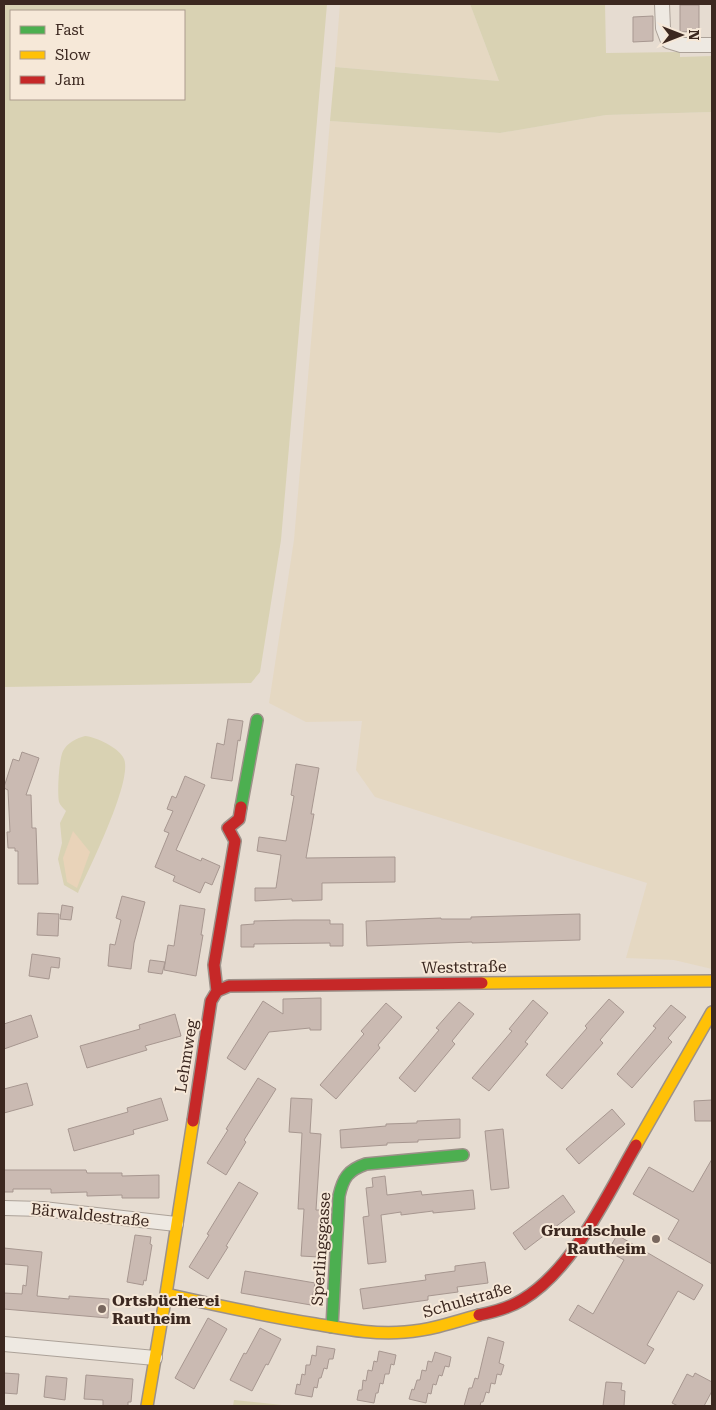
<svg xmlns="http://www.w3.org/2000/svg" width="716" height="1410" font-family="'Roboto Serif',serif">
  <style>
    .farmland { fill: #e5d8c2 }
    .green { fill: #d9d2b3; fill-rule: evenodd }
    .sand { fill: #e9d3b9 }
    .building { fill: #cabab2; stroke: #a79790 }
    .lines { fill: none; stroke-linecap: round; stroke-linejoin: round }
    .street-casing { stroke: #aca299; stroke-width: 16 }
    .fast-casing { stroke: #9c9189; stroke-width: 14 }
    .slow-casing { stroke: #9c9189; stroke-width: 14 }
    .jam-casing { stroke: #9c9189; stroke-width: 14 }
    .street { stroke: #eee9e2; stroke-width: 14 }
    .fast { stroke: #4caf50; stroke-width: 11 }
    .slow { stroke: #ffc107; stroke-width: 11 }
    .jam { stroke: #c62828; stroke-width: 11 }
    .poi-dot { fill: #78675e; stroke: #f6e8d8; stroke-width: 2 }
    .labels { text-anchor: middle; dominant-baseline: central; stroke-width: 4; stroke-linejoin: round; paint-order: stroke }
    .street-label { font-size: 16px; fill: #3c2820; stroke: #f6e8d8 }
    .poi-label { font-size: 16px; font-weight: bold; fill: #3c2820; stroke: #f6e8d8; text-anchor: end }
  </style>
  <rect width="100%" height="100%" fill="#e6dcd1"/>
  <!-- farmland -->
  <path class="farmland" d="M340,4H470L499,81L335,67Z
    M712,112V969L674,960L626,958L647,883L375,797L356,770L362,721L306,722L269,703L294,540L330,121L500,133L606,115Z"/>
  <!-- green -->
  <path class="green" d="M4,4H327L281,540L260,672L251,683L4,687ZM11,11H184V99H11Z
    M470,4H605L606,53L680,52V57L712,56V112L606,115L500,133L330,121L335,67L499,81Z
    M85,736C96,737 120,748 124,759C133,781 89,869 78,893L64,885L58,859L62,843L60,823L66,811C63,808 60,805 59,802C57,792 59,759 63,751C67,743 77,738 85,736Z
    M234,1400L282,1405V1406H233Z"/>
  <!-- sand -->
  <path class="sand" d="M73,831L90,852L77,888L67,882L63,858Z"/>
  <!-- building -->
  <path class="building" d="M680,5H699V31L680,32Z
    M653,16V41L633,42V17Z
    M228,719L243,721L240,741L238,740L232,781L211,778L217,743L224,745Z
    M22,752L39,758L26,795H31L32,828H36L38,884H18V851H15V848H8L7,832H10L8,790L4,788V787L13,759L19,761Z
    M296,764L319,768L311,814H314L306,858L395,857V882L322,883V900L292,901V899L255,901V888H276L281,855L257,851L259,837L286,841L294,796L291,795Z
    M185,776L205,785L176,850L201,861L202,858L220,866L212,885L205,882L200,893L173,881L175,876L155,867L169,833L164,831L173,811L167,809L172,796L176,798Z
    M122,896L145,902L134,943L131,969L108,966L110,944L115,945L121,920L116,918Z
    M62,905L73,907L71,920L60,919Z
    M180,905L205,909L201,935H203L196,976L164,970L168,945L174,946Z
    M38,913L59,914L58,936L37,935Z
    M580,914V940L472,943V942L367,946L366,921L441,918V919H471V917Z
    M294,920H330V924H343V946H330V943L254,944V947H241V925L254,924V921Z
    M32,954L60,958L59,968L51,967L49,979L29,976Z
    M150,960L165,962L162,974L148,972Z
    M321,998V1030H310V1028L269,1032L245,1070L227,1058L263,1001L283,1014V999Z
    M609,999L624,1012L600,1040L603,1043L562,1089L546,1075L587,1028L585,1026Z
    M533,1000L548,1013L525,1042L528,1044L489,1091L472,1078L512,1031L509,1029Z
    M459,1002L474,1014L452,1041L455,1044L415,1092L399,1078L439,1030L436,1028Z
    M386,1003L402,1017L378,1045L380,1048L336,1099L320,1085L364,1034L361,1031Z
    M671,1005L686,1017L668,1038L672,1042L632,1088L617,1074L656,1028L653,1026Z
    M175,1014L181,1036L145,1046L147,1050L87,1068L80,1046L140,1029L139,1025Z
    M31,1015L38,1037L4,1049V1024Z
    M258,1078L276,1089L244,1140L246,1142L226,1175L207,1163L228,1130L226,1129Z
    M27,1083L33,1105L4,1113V1089Z
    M161,1098L168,1120L133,1130L134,1134L74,1151L68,1129L128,1112L127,1108Z
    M291,1098L312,1099L310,1133L321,1134L316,1210H321L319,1257L301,1256L304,1209H298L302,1133L289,1132Z
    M712,1100V1121H695L694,1101Z
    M612,1109L625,1124L579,1164L566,1149Z
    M460,1119V1138L418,1140V1142L387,1143V1145L341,1148L340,1130L386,1126V1124L417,1123V1121Z
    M503,1129L509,1188L491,1190L485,1131Z
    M712,1159V1264L668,1239L679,1220L633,1194L649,1167L693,1192Z
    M4,1170H86L87,1173H122V1176L159,1175V1198H122V1195L87,1196V1192L51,1193V1189H13V1192H4Z
    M385,1176L387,1195L421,1191L422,1195L473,1190L475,1209L433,1213V1211L401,1215V1212L381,1215L386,1262L368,1264L363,1217L369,1216L366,1188L373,1187L372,1178Z
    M239,1182L258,1193L226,1246L228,1247L208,1279L189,1267L209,1235L207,1234Z
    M563,1195L575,1212L525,1250L513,1233Z
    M135,1235L151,1237L150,1244L152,1245L146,1281L144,1280L143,1285L127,1282Z
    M617,1235L703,1285L694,1300L678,1291L647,1345L654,1349L645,1364L569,1320L578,1305L593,1314L624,1260L608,1251Z
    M4,1248L42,1252L37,1296L69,1299V1296L109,1299L108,1318L4,1309V1293L22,1294L23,1285L26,1286L28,1266L4,1264Z
    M485,1262L488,1283L457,1287L458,1292L428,1296V1300L363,1309L360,1289L426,1280L425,1275L455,1271V1266Z
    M245,1271L315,1283L311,1305L241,1293Z
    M208,1318L227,1329L194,1389L175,1378Z
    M260,1328L281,1339L268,1365L266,1364L252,1391L230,1380L244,1353L246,1354Z
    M488,1337L504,1342L499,1363L504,1365L501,1375L497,1374L495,1384L491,1383L489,1393L486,1392L483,1402H481L480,1406H464L469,1388H472L475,1378L478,1379Z
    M317,1346L335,1349L333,1359H329L327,1369L324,1368L321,1378H319L317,1388L314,1387L312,1397L295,1394L297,1384L300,1385L302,1374L305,1375L306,1365H310L312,1355L316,1356Z
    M379,1351L396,1355L394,1365L391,1364L389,1374H385L383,1384L380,1383L378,1393H376L374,1403L357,1400L359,1390H362L363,1380L366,1381L368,1370L372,1371L374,1361L377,1362Z
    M435,1352L451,1357L449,1367L445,1366L442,1376L439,1375L436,1385L433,1384L431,1394L428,1393L426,1403L409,1399L412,1389L414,1390L417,1380H420L422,1370L426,1371L428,1361L432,1362Z
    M4,1373L19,1374L17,1394L4,1393Z
    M695,1373L712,1382V1391L704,1406H678L672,1403L687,1374L693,1377Z
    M86,1375L133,1379L131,1402H128V1406H103V1400L84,1399Z
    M46,1376L67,1378L65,1400L44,1397Z
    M606,1382L622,1383L621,1390L625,1391L624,1406H603Z"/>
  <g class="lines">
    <defs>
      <path id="street" d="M662,4L663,28L668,41L681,45H712
        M4,1208L43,1209L176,1224
        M4,1344L155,1358"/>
      <path id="fast" d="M241,807L257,720
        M332,1327L339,1196C343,1178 348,1170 366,1164L463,1155"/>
      <path id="slow" d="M482,983L712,981
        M636,1145L712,1012
        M166,1294C215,1305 265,1316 315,1324C345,1329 375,1335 405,1332C431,1330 455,1322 479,1315
        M147,1406L166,1294L193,1121"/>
      <path id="jam" d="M217,991L229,986L482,983
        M193,1121L211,1001L217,991L214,965L235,841L228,828L239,819L241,807
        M479,1315C494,1312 509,1308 522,1300C573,1270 607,1195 636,1145"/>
    </defs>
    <!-- street casing -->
    <use href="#street" class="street-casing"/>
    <!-- fast casing -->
    <use href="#fast" class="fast-casing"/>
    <!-- slow casing -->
    <use href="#slow" class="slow-casing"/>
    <!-- jam casing -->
    <use href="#jam" class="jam-casing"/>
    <!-- street -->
    <use href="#street" class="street"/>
    <!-- fast -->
    <use href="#fast" class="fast"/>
    <!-- slow -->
    <use href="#slow" class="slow"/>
    <!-- jam -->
    <use href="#jam" class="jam"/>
  </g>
  <!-- markers -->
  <g class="poi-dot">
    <circle cx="656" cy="1239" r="5"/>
    <circle cx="102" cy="1309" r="5"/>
  </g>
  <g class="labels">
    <!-- street labels -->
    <g class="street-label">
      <text transform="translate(464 967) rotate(-1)">Weststraße</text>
      <text transform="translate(186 1056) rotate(-81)">Lehmweg</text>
      <text transform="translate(90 1215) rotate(6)">Bärwaldestraße</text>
      <text transform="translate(321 1249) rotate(-86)">Sperlingsgasse</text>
      <text transform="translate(467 1300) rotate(-16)">Schulstraße</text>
    </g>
    <!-- poi labels -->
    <g class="poi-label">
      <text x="646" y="1230">Grundschule<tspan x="646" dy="18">Rautheim</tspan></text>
      <text x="112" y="1300" text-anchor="start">Ortsbücherei<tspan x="112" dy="18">Rautheim</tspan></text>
    </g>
  </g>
  <!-- border -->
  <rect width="716" height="1410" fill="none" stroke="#3c2820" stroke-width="10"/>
  <!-- legend -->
  <rect x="10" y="10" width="175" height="90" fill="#f6e8d8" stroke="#ac9b8e"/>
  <rect x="20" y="26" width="25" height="8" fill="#4caf50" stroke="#ac9b8e"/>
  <text x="55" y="35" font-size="15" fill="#3c2820">Fast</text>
  <rect x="20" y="51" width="25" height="8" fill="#ffc107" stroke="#ac9b8e"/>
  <text x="55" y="60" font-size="15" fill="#3c2820">Slow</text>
  <rect x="20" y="76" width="25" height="8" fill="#c62828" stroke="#ac9b8e"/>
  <text x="55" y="85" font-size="15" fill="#3c2820">Jam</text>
  <!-- north arrow -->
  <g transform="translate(681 35) rotate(90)" stroke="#f6e8d8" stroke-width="4" paint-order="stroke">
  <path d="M0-4L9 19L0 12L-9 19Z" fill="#3c2820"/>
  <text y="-8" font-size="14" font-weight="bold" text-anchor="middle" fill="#3c2820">N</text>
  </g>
</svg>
